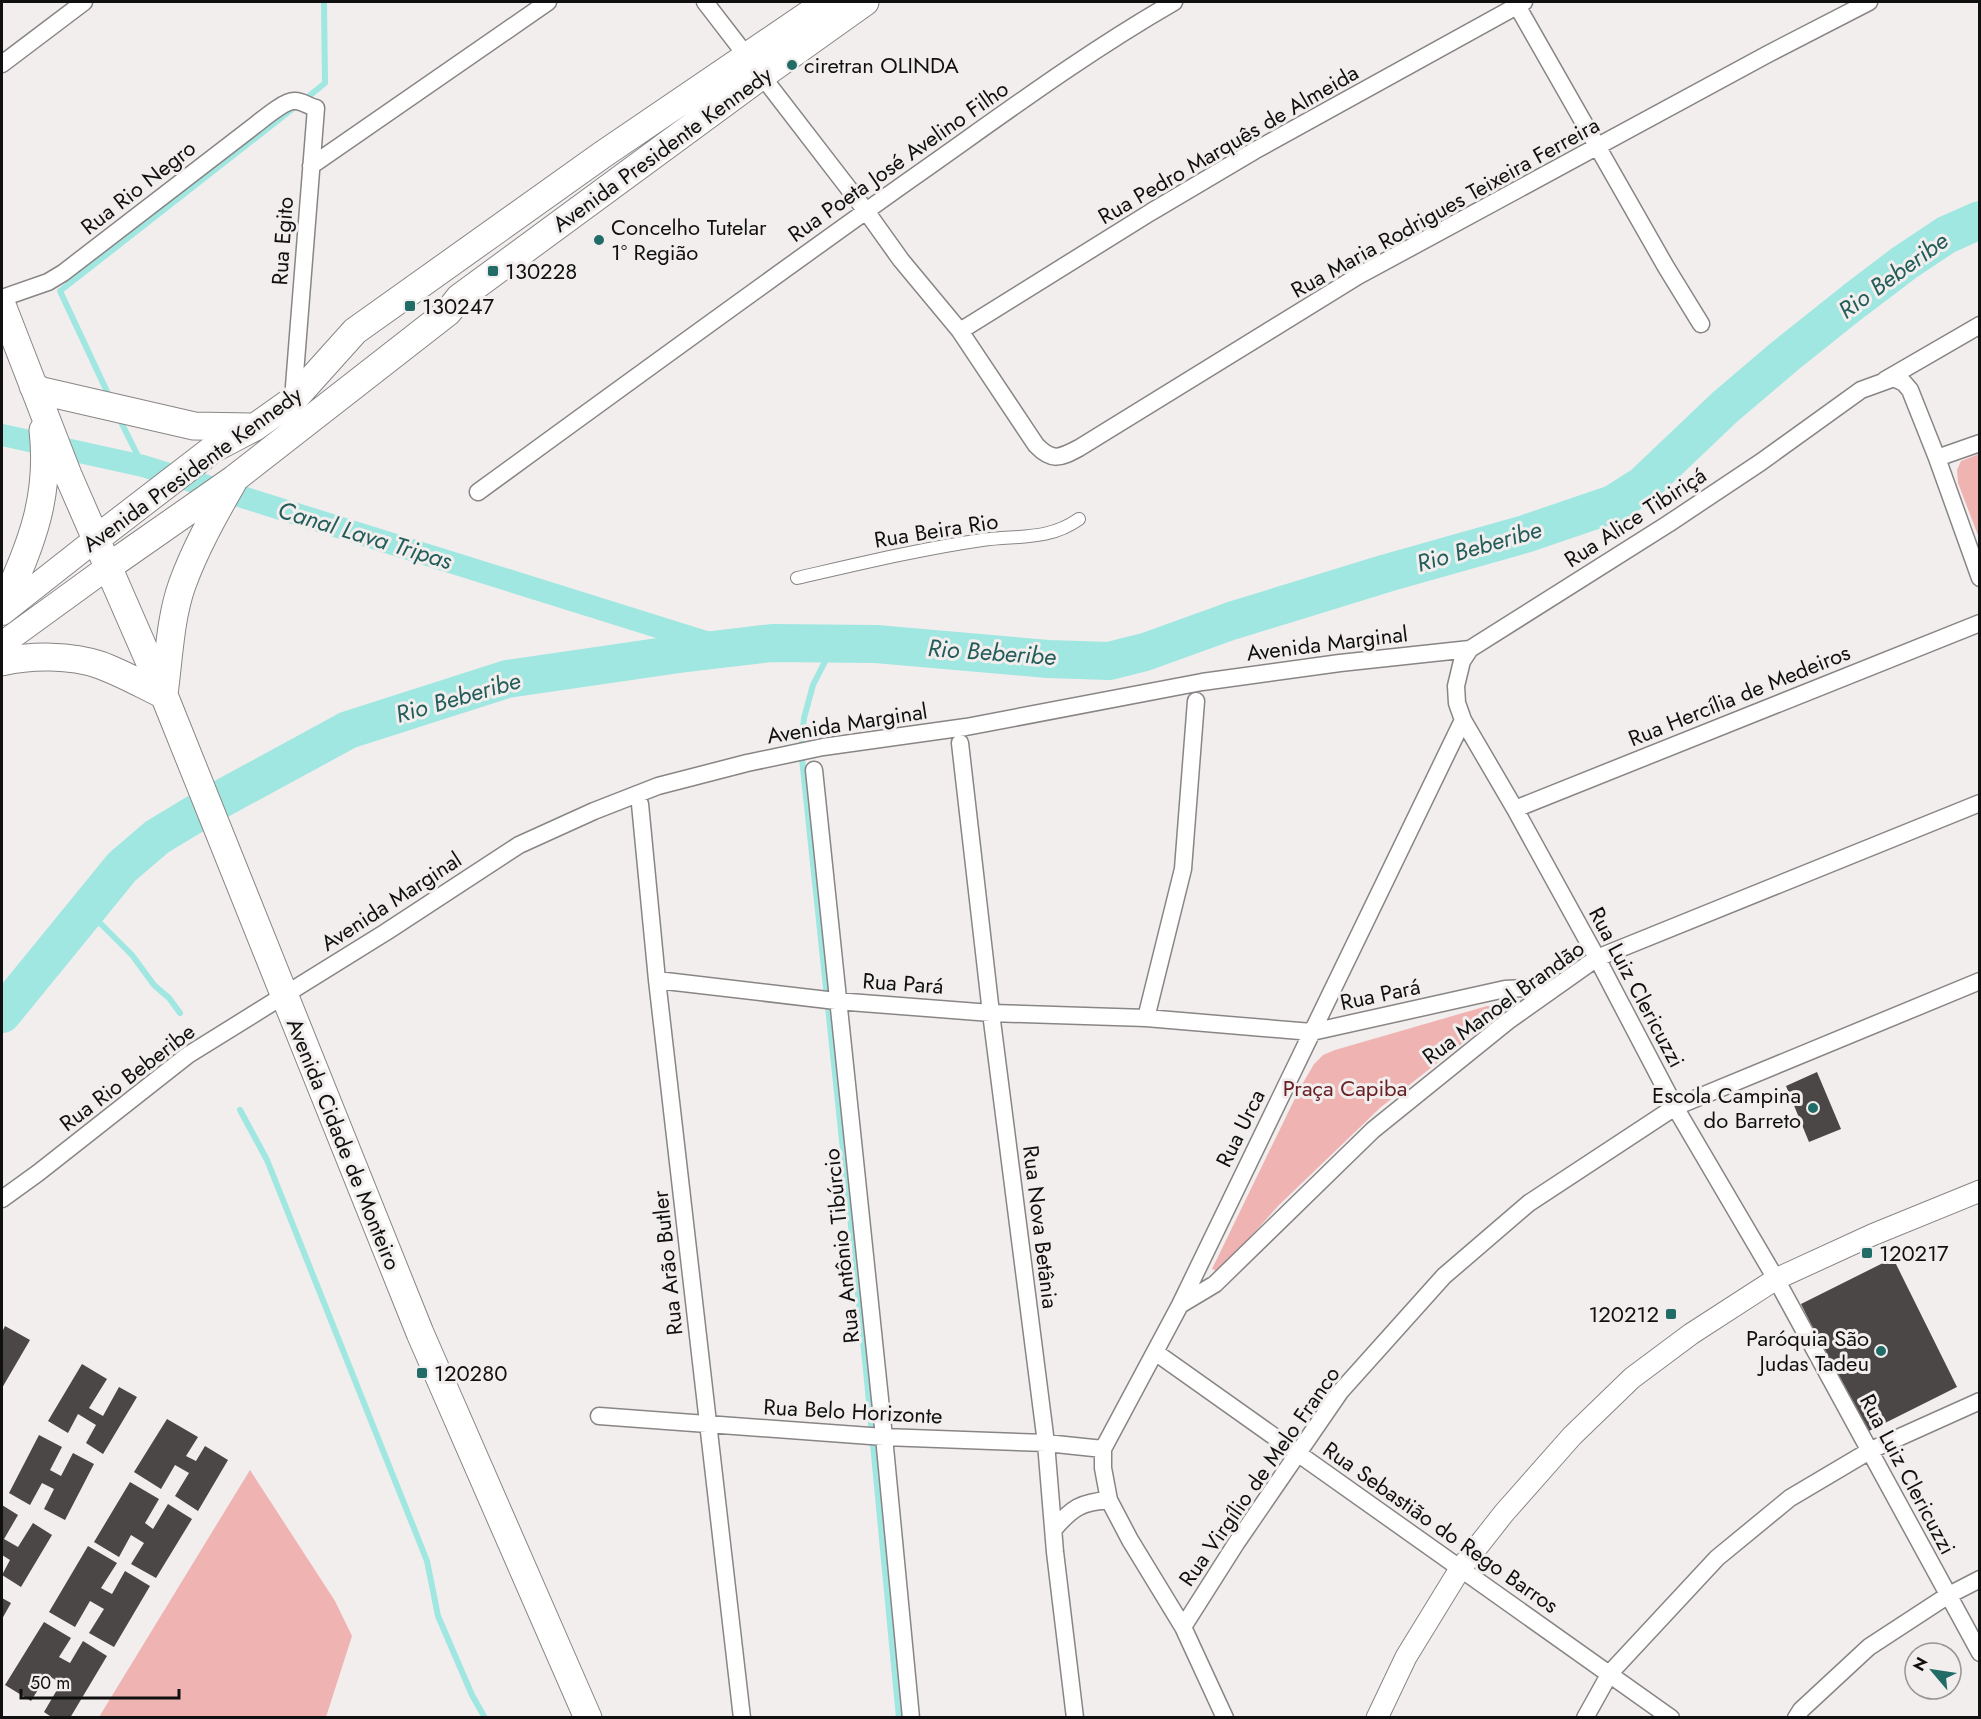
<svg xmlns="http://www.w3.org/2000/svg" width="1981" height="1719" font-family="Jost,sans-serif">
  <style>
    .green { fill: #efb3b2 }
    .water { fill: #9fe7e0 }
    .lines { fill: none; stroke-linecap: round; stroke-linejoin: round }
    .stream { stroke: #9fe7e0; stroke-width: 6 }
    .canal { stroke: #9fe7e0; stroke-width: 22 }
    .river { stroke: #9fe7e0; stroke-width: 38 }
    .building { fill: #4b4747 }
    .pedestrian-casing { stroke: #898585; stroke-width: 14 }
    .minor-casing { stroke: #898585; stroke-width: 19 }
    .tertiary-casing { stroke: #898585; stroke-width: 23 }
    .secondary-casing { stroke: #898585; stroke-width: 26 }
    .primary-casing { stroke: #898585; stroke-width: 29 }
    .pedestrian { stroke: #fff; stroke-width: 12 }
    .minor { stroke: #fff; stroke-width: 16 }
    .tertiary { stroke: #fff; stroke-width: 21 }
    .secondary { stroke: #fff; stroke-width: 24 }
    .primary { stroke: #fff; stroke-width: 27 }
    .poi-dot { fill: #226c67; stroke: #f2eeee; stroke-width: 2 }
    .labels { text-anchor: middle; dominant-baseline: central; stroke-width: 6; stroke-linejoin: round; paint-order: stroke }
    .poi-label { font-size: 22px; fill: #111010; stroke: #f2eeee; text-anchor: start }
    .street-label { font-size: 22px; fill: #111010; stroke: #f2eeee }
    .park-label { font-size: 22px; fill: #672025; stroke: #f2eeee }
    .water-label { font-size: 24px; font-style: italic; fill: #225d59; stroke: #f2eeee }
  </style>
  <rect width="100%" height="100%" fill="#f2eeee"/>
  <!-- green -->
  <path class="green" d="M1979,454H1980L1979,538L1958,483L1957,470L1961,461Z
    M1487,1006H1492L1496,1010V1017L1381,1107L1278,1206L1219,1272L1212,1269L1300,1088L1314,1064L1323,1055L1335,1050Z
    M250,1470L335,1601L352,1636L326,1717H99Z"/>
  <!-- water -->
  <path class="water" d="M1979,211V229L1950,241L1943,224Z"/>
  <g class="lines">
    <!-- stream -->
    <path class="stream" d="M303,101L325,83L324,2
      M110,398L60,291L295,107
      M119,418L143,466
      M834,644L813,685L804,718L801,749L865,1360L899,1718
      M87,910L132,955L154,985L169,998L180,1013
      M240,1110L267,1160L427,1561L438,1616L472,1695L485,1718"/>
    <!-- canal -->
    <path class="canal" d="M2,435L143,466L725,648"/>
    <!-- river -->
    <path class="river" d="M2,1014L122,867L157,837L210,805L348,730L507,679L679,654L772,643L876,644L1048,659L1109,661L1145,652L1231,621L1387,573L1525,534L1613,504L1643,485L1725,407L1785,356L1854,301L1904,263L1946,235L1980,220"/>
  </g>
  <!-- building -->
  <path class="building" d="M1817,1072L1841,1129L1809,1142L1786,1086Z
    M1893,1258L1957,1387L1865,1433L1801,1304Z
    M5,1326L30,1340L2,1388V1332Z
    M82,1364L107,1379L89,1408L103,1416L119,1387L137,1397L103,1454L86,1443L96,1425L78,1414L68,1433L48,1421Z
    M167,1419L198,1437L186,1456L196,1461L205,1446L228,1460L198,1511L175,1496L189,1473L175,1465L161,1489L134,1472Z
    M39,1435L62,1447L50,1470L61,1476L73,1453L94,1464L65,1520L44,1509L54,1489L42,1483L30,1505L9,1493Z
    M130,1482L159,1499L145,1523L153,1529L168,1504L192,1519L156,1578L131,1564L144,1543L131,1535L119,1557L94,1542Z
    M2,1505L18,1515L4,1539L18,1547L33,1523L52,1535L21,1587L2,1575L10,1560L2,1555Z
    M88,1546L117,1563L101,1588L112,1594L125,1571L150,1586L114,1647L89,1633L104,1609L90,1601L75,1627L49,1612Z
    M2,1598L11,1603L2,1619Z
    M44,1622L71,1638L59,1657L70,1663L83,1641L107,1656L70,1718H53L44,1712L61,1683L47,1675L31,1701L5,1685Z"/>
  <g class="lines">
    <defs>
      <path id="pedestrian" d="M797,578C858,564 920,549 982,540C1017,535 1048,541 1079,519"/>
      <path id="minor" d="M705,2L866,211L901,260L960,331L1036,445C1052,462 1060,458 1079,448L1358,276L1768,54L1869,2
        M1515,2L1666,267L1701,324
        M2,64L84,2
        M311,166L548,2
        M2,298L48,282L63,273L254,126C263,119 284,101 294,101C302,100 309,107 316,108L293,399
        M960,331L1151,212L1254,151L1524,2
        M1885,380L1980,325
        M1937,458L1980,443
        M478,492C622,387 766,282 911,179C998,118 1082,55 1174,2
        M1980,578L1937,458L1910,390L1904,383L1894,378L1861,390L1761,462L1668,524L1470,649L1462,661L1456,686L1457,703L1463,720L1515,809L1597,958L1675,1107L1776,1279L1980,1653
        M960,743L991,1013L1046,1443L1055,1552L1075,1718
        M814,770L884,1437L911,1718
        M640,804L657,980L742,1718
        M1515,809L1980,623
        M657,980L836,1001L991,1013L1146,1018L1312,1032L1505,989L1525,988L1551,990
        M1146,1018L1183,869L1196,701
        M2,1199L38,1173L188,1055L386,932L519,845L594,811L658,786L747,763L823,747L966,727L1202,682L1340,663L1470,649
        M1180,1305L1215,1284L1373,1130L1508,1021L1597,958L1980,803
        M1155,1352L1671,1718
        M599,1416L884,1437L1046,1443L1103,1449
        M1109,1500L1130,1540L1183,1627L1225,1718
        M1054,1529C1072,1508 1081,1502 1109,1500L1103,1468V1449L1180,1305L1463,720
        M1183,1627L1237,1542L1340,1392L1444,1276L1529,1203L1675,1107L1980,981
        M1585,1718L1610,1673L1717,1558L1790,1498L1871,1450L1980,1401
        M1796,1718L1801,1710L1869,1647L1947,1596L1980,1579"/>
      <path id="tertiary" d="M1377,1718L1406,1657L1460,1569L1504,1513L1572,1436L1632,1378L1691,1334L1776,1279L1872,1235L1980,1191"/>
      <path id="secondary" d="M2,613L96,539
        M2,644L108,567"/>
      <path id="primary" d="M2,305L68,475L164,695L420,1333L588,1718
        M33,386L42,391L194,426L251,427
        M96,539L213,449L255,427L293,400L355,331L602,155L827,2
        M108,567L234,479L448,312L459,298L761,76L865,2
        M2,610C29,547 51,502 43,430
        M2,662C31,655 71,655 100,665C122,673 143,685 164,695
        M164,694C169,658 170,619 182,585C195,549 214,515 233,482"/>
    </defs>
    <!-- pedestrian casing -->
    <use href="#pedestrian" class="pedestrian-casing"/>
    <!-- minor casing -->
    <use href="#minor" class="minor-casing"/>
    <!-- tertiary casing -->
    <use href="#tertiary" class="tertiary-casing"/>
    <!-- secondary casing -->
    <use href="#secondary" class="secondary-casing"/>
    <!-- primary casing -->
    <use href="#primary" class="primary-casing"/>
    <!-- pedestrian -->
    <use href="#pedestrian" class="pedestrian"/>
    <!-- minor -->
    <use href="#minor" class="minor"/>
    <!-- tertiary -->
    <use href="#tertiary" class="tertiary"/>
    <!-- secondary -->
    <use href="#secondary" class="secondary"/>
    <!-- primary -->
    <use href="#primary" class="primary"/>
  </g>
  <!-- markers -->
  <g class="poi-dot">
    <circle cx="792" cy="65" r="6"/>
    <circle cx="599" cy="240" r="6"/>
    <rect x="487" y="265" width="12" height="12" rx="3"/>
    <rect x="404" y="300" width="12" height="12" rx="3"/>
    <circle cx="1813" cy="1108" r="6"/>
    <rect x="1861" y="1247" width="12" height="12" rx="3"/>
    <rect x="1665" y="1308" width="12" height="12" rx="3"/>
    <circle cx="1881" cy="1351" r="6"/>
    <rect x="416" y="1367" width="12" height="12" rx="3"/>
  </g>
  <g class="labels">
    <!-- poi labels -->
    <g class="poi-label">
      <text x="804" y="65">ciretran OLINDA</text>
      <text x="611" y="227">Concelho Tutelar<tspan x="611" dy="25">1° Região</tspan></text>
      <text x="505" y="271">130228</text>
      <text x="422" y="306">130247</text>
      <text x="1801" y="1095" text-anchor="end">Escola Campina<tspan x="1801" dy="25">do Barreto</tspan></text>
      <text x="1879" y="1253">120217</text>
      <text x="1659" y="1314" text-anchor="end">120212</text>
      <text x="1869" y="1338" text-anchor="end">Paróquia São<tspan x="1869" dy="25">Judas Tadeu</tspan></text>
      <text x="434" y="1373">120280</text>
    </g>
    <!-- street labels -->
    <g class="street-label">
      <text transform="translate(1228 144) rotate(-30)">Rua Pedro Marquês de Almeida</text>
      <text transform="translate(662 149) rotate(-36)">Avenida Presidente Kennedy</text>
      <text transform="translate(898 161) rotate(-35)">Rua Poeta José Avelino Filho</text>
      <text transform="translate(138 187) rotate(-38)">Rua Rio Negro</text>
      <text transform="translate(1445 207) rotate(-29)">Rua Maria Rodrigues Teixeira Ferreira</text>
      <text transform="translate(282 241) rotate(-86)">Rua Egito</text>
      <text transform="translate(192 469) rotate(-36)">Avenida Presidente Kennedy</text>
      <text transform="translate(1635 517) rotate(-33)">Rua Alice Tibiriçá</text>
      <text transform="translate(936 530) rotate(-9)">Rua Beira Rio</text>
      <text transform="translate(1327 643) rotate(-7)">Avenida Marginal</text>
      <text transform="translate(1739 695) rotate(-22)">Rua Hercília de Medeiros</text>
      <text transform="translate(847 723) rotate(-9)">Avenida Marginal</text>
      <text transform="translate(391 901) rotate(-33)">Avenida Marginal</text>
      <text transform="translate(903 983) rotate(4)">Rua Pará</text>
      <text transform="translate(1637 987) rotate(62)">Rua Luiz Clericuzzi</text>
      <text transform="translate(1380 994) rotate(-12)">Rua Pará</text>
      <text transform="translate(1503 1002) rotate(-36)">Rua Manoel Brandão</text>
      <text transform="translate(127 1077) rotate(-37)">Rua Rio Beberibe</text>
      <text transform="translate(1240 1128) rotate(-64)">Rua Urca</text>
      <text transform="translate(344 1144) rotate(68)">Avenida Cidade de Monteiro</text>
      <text transform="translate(1041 1227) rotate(83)">Rua Nova Betânia</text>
      <text transform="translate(841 1246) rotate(-96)">Rua Antônio Tibúrcio</text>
      <text transform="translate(667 1263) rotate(-96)">Rua Arão Butler</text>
      <text transform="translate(853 1411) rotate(3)">Rua Belo Horizonte</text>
      <text transform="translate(1908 1474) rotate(62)">Rua Luiz Clericuzzi</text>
      <text transform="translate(1259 1476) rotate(-55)">Rua Virgílio de Melo Franco</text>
      <text transform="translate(1441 1527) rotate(35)">Rua Sebastião do Rego Barros</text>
    </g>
    <!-- park labels -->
    <g class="park-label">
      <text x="1345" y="1088">Praça Capiba</text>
    </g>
    <!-- water labels -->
    <g class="water-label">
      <text transform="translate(1893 275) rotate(-36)">Rio Beberibe</text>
      <text transform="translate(365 535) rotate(17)">Canal Lava Tripas</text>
      <text transform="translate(1479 546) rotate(-16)">Rio Beberibe</text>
      <text transform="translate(992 652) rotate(4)">Rio Beberibe</text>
      <text transform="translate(458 697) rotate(-16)">Rio Beberibe</text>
    </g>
  </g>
  <!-- border -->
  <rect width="1981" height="1719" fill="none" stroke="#111010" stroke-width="6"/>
  <!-- north arrow -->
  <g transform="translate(1933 1671) rotate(299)"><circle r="28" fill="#f2eeee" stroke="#989595" stroke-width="1.5"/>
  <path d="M0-4.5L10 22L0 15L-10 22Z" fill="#226c67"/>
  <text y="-9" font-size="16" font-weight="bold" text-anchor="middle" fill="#111010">N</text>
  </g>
  <!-- scale -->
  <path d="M21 1689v9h158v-9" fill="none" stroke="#111010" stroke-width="3"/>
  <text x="30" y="1689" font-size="18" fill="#111010" stroke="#f2eeee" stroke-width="4.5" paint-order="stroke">50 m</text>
</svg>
